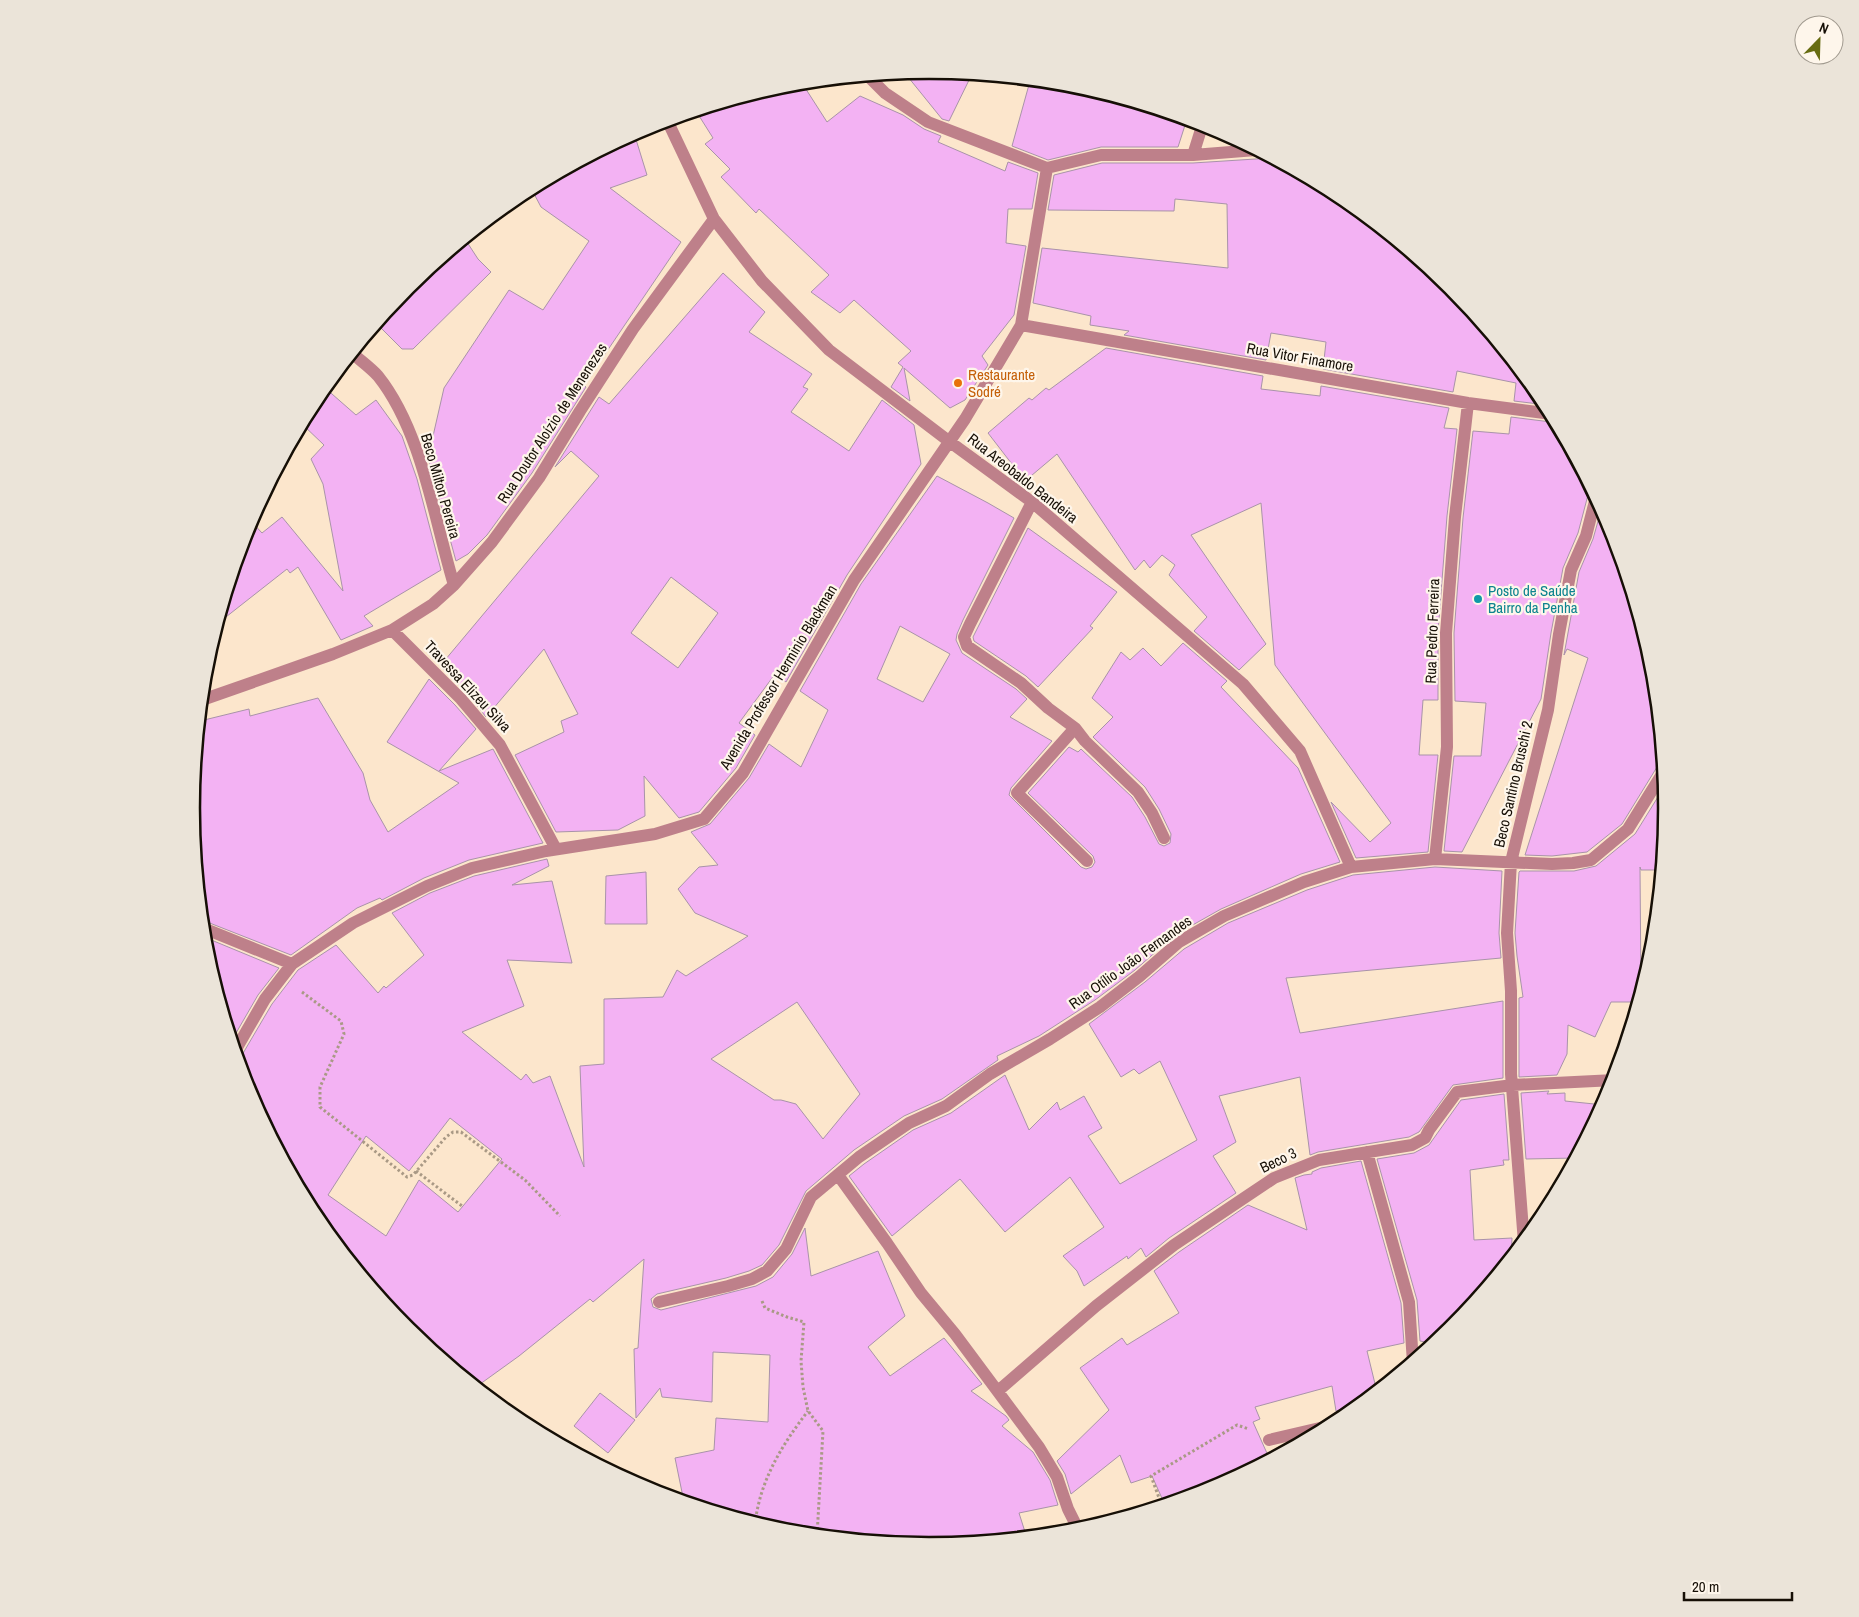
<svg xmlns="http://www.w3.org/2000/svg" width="1859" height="1617" font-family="'Archivo Narrow',sans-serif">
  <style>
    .building { fill: #f3b2f3; stroke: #a993a9; fill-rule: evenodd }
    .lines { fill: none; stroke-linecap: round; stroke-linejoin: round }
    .path { stroke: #a99985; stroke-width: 3; stroke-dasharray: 2.5 2.5; stroke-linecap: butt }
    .minor { stroke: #be808a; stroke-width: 12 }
    .food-dot { fill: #e8710a; stroke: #fef6eb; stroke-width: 2 }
    .culture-dot { fill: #0f9aa8; stroke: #fef6eb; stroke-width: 2 }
    .labels { text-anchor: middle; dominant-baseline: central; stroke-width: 4.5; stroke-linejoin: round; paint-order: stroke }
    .street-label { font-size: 15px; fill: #160f06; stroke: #fef6eb }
    .food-label { font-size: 15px; fill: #c56008; stroke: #fef6eb; text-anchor: start }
    .culture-label { font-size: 15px; fill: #0d838f; stroke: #fef6eb; text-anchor: start }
    .rim { fill: none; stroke: #160f06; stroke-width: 2.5 }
  </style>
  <rect width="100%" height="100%" fill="#fce6cc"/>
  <!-- building -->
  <path class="building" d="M930,70L972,74L949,121L942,119L904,72Z
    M1030,81L1074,84L1187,119L1178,147H1101L1048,160L1012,146Z
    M802,83L827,122L860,96L903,115L924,129L941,136L938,142L1005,171L1008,162L1038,173L1032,209H1008L1006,243L1026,246L1014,315L982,356L988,365L965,400L950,408L904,368L910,401L891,387L903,367L898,363L911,351L854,300L840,313L811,292L829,275L759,209L756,213L721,177L730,169L705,144L713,138L696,111L786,84Z
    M634,133L647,175L610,188L681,242L584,385L586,387L532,473L487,535L468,554L456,561L428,458L444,388L509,290L543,310L589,241L541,207L531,188Z
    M1271,158L1340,195L1452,287L1544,398L1547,405L1514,401L1516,383L1457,371L1453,392L1323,369L1326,342L1271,333L1266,360L1124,335L1129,331L1090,325L1091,316L1033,303L1042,248L1228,268L1227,204L1175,199L1174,211L1048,210L1054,175L1102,163H1193Z
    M465,239L478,259L491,272L413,349H402L377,324L408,286Z
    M723,273L765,312L749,332L812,374L803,387L808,389L791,412L849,451L882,400L914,425L921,464L847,575L786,682L775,674L739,723L755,735L736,768L699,812L679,818L644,776L645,816L618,830L556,832L515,755L564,732L561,721L578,714L544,649L486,717L467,693L440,666L599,476L571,451L555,467L599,397L609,404ZM671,577L718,613L678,668L631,633Z
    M1106,348L1263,376L1261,389L1320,396L1321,386L1449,408L1444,428L1457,429L1447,516L1438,632V700H1423L1419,755H1438L1428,852L1356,858L1331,802L1370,842L1391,823L1275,665L1261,503L1191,535L1266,644L1239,670L1194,631L1207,617L1169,575L1175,565L1162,555L1150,568L1144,560L1135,570L1057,454L1025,481L988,433L1029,398L1032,400L1046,388L1049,390Z
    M324,387L356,415L376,400L402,436L417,479L441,570L364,616L373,626L341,640L298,567L290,573L287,569L217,624L250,520L262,533L282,517L343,591L323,484L311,459L324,445L302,424L316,398Z
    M1511,417L1551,422L1556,421L1593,490L1588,495L1578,533L1563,568L1551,633L1541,699L1462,852L1444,851L1454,756H1481L1486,703L1455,701L1454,633L1463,518L1473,431L1509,434Z
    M937,476L988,503L1014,518L963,620L957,634L956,640L962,653L1016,689L1027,699L1010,717L1052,741L1011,788L1009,795L1081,867L1086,869L1092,867L1095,862L1093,856L1028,793L1069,747L1078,752L1081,749L1132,797L1145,817L1159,844L1164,846L1170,843L1171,834L1159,809L1145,787L1093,737L1113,717L1092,698L1121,652L1130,660L1143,648L1161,666L1183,643L1227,681L1221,687L1298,768L1340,862L1301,874L1221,909L1175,935L1135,970L1095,1000L1039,1036L997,1056L998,1060L942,1099L904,1116L854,1150L806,1191L779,1245L762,1265L749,1271L726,1278L657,1294L651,1299L653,1307L661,1310L756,1286L773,1277L792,1254L805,1228L811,1276L878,1251L905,1316L868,1347L890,1376L944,1338L982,1384L971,1391L1006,1416L1009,1420L1002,1426L1033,1452L1050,1480L1058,1505L1019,1513L1026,1535L999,1540L929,1547L785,1533L684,1502L675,1458L714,1450L716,1418L768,1422L770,1355L713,1352L712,1402L662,1397L660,1388L636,1418L634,1349L638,1348L644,1259L593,1302L590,1299L519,1356L476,1387L407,1330L315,1219L247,1091L237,1059L242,1055L272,1004L298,970L336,945L378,993L384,986L386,988L424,955L392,913L430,893L474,876L547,859L549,866L512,885L552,881L572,963L507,960L524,1006L462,1032L521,1080L526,1074L533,1083L550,1076L584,1167L580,1066L604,1064V999L663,997L677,970L686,976L748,936L695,913L678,889L699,867L718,865L691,832L710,824L749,778L769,744L801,767L828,710L800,691L861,584ZM900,626L950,654L923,702L877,679ZM797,1002L860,1094L823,1139L796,1104L781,1100H774L711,1059ZM450,1118L502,1159L458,1212L419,1180L386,1236L328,1195L366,1136L409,1171Z
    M1602,507L1612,526L1654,665L1664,763L1657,767L1622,824L1587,852L1552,856L1525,855L1588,658L1567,649L1564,655L1579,572L1593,539Z
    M1028,528L1117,592L1090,626L1093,628L1038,687L1026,676L974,641L973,637Z
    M429,679L455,705L476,729L439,771L493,749L543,843L469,860L424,878L382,900L380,898L357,908L291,955L202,920L191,808L200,721L249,709L250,716L318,698L363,773L370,800L388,832L459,783L387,742Z
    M1666,784L1668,809L1662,870H1641L1640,867L1641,994L1639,1002H1611L1595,1037L1568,1025L1567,1054L1557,1075L1519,1077V998L1523,997L1517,956L1515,933L1519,872L1520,871H1574L1596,866L1635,834Z
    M1435,867L1502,871L1499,933L1501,958L1286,978L1300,1033L1503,1001V1078L1453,1085L1419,1132L1409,1137L1318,1152L1310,1155L1300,1077L1219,1096L1236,1142L1213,1156L1236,1193L1169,1238L1146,1257L1141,1248L1128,1259L1127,1256L1084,1286L1077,1271L1063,1256L1104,1227L1070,1177L1005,1232L960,1179L892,1236L849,1176L864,1164L913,1130L951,1113L1005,1075L1029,1130L1057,1102L1060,1110L1084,1096L1102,1128L1088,1136L1120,1184L1197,1140L1160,1061L1139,1074L1134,1069L1121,1077L1089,1024L1145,982L1184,949L1228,923L1307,890L1353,875Z
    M646,872L647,924H605L606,876Z
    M204,937L279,968L258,995L232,1040L205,952Z
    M1549,1091L1547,1094L1565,1093V1101L1604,1105L1576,1158L1526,1159L1521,1093Z
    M1504,1094L1509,1160H1503L1504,1165L1470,1170L1474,1240L1512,1238L1511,1259L1451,1331L1436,1344L1420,1341L1417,1300L1377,1159L1414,1153L1429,1145L1461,1100Z
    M1361,1161L1401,1303L1404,1343L1367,1351L1377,1392L1361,1405L1336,1411L1332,1386L1255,1407L1260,1419L1253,1422L1270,1460L1212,1491L1165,1505L1152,1476L1131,1483L1120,1455L1071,1494L1065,1474L1057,1461L1109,1410L1080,1368L1122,1338L1127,1345L1179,1313L1154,1271L1179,1252L1248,1205L1307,1230L1295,1178L1304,1175L1312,1174V1172L1321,1168Z
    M600,1393L635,1420L608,1453L574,1426Z"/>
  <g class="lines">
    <!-- path -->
    <path class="path" d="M302,992L341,1021L344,1034L320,1087V1107L407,1177L413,1175L446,1137L453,1132H461L525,1180L560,1216
      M416,1171L462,1206
      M762,1301L765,1308L787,1317L804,1322L801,1361L803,1387L808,1411L823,1431L817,1536
      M1162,1506L1151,1476L1237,1425L1249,1429
      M755,1524C760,1480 782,1445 808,1411"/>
    <!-- minor -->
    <path class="minor" d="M868,76L885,93L928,122L1047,168L1101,155H1193L1256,150
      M667,120L714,219L762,281L829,350L950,442L1032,502L1243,684L1300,751L1351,867
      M1193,155L1203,123
      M1021,325L1468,403L1552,414
      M352,353C361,361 371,368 378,376C422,431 434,519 454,585
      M1032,502L970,624L964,637L967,646L1021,683L1048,708L1075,728L1085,741L1138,792L1152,813L1164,838
      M392,630L461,699L500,745L556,849
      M202,700L333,654L392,630L433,604L454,585L492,542L539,478L580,411L633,329L714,219
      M1075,728L1017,793L1087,861
      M1435,859L1447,747L1446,633L1455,517L1468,403
      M203,928L292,964
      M235,1051L265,999L292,964L353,923L427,886L472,868L546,851L655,834L704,819L743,773L854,580L965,419L1021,325L1047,168
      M1367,1152L1409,1302L1413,1363
      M838,1175L887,1243L921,1293L955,1334L1039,1447L1057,1477L1068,1509L1079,1531
      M1524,1243L1511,1074V991L1507,933L1511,862L1548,710L1559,634L1571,570L1586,536L1596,497
      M659,1302L728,1286L752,1279L767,1271L786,1249L811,1197L859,1157L909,1123L946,1106L990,1074L1050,1039L1100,1007L1140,976L1179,942L1224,916L1304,882L1351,867L1435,859L1552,864L1573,863L1591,860L1628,829L1664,771
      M998,1391L1096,1306L1174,1245L1274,1178L1319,1160L1412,1145L1425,1138L1429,1130L1457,1092L1513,1085L1615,1080
      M1269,1440L1337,1424"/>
  </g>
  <!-- markers -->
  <circle class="food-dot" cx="958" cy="383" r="5"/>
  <circle class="culture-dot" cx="1478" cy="599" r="5"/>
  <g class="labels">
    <!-- street labels -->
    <g class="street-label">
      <text transform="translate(1300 357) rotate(10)">Rua Vitor Finamore</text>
      <text transform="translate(552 423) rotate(-57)">Rua Doutor Aloízio de Menenezes</text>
      <text transform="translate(1023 478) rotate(38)">Rua Areobaldo Bandeira</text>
      <text transform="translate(441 486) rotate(74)">Beco Milton Pereira</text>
      <text transform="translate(1432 631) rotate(-88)">Rua Pedro Ferreira</text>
      <text transform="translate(778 677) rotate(-59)">Avenida Professor Herminio Blackman</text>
      <text transform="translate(468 686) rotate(47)">Travessa Elizeu Silva</text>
      <text transform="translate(1513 784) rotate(-77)">Beco Santino Bruschi 2</text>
      <text transform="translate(1130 962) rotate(-36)">Rua Otílio João Fernandes</text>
      <text transform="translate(1278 1160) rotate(-26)">Beco 3</text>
    </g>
    <!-- food labels -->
    <g class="food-label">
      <text x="968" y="374">Restaurante<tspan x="968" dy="17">Sodré</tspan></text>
    </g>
    <!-- culture labels -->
    <g class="culture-label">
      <text x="1488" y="590">Posto de Saúde<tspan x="1488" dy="17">Bairro da Penha</tspan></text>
    </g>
  </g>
  <!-- crop -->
  <path d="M0 0H1859V1617H0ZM200 808a729 729 0 1 1 1458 0a729 729 0 1 1-1458 0Z" fill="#ebe4d9" fill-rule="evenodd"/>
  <path class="rim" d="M200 808a729 729 0 1 1 1458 0a729 729 0 1 1-1458 0Z"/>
  <!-- north arrow -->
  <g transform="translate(1819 40) rotate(23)"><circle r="24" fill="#fef6eb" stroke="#a19a8f"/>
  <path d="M0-4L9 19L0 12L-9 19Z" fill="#676c10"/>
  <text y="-8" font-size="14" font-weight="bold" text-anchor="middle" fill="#160f06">N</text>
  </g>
  <!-- scale -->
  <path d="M1684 1592v8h108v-8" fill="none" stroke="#160f06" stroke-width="2.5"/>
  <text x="1692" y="1592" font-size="15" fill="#160f06" stroke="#fef6eb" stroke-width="4" paint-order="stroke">20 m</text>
</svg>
